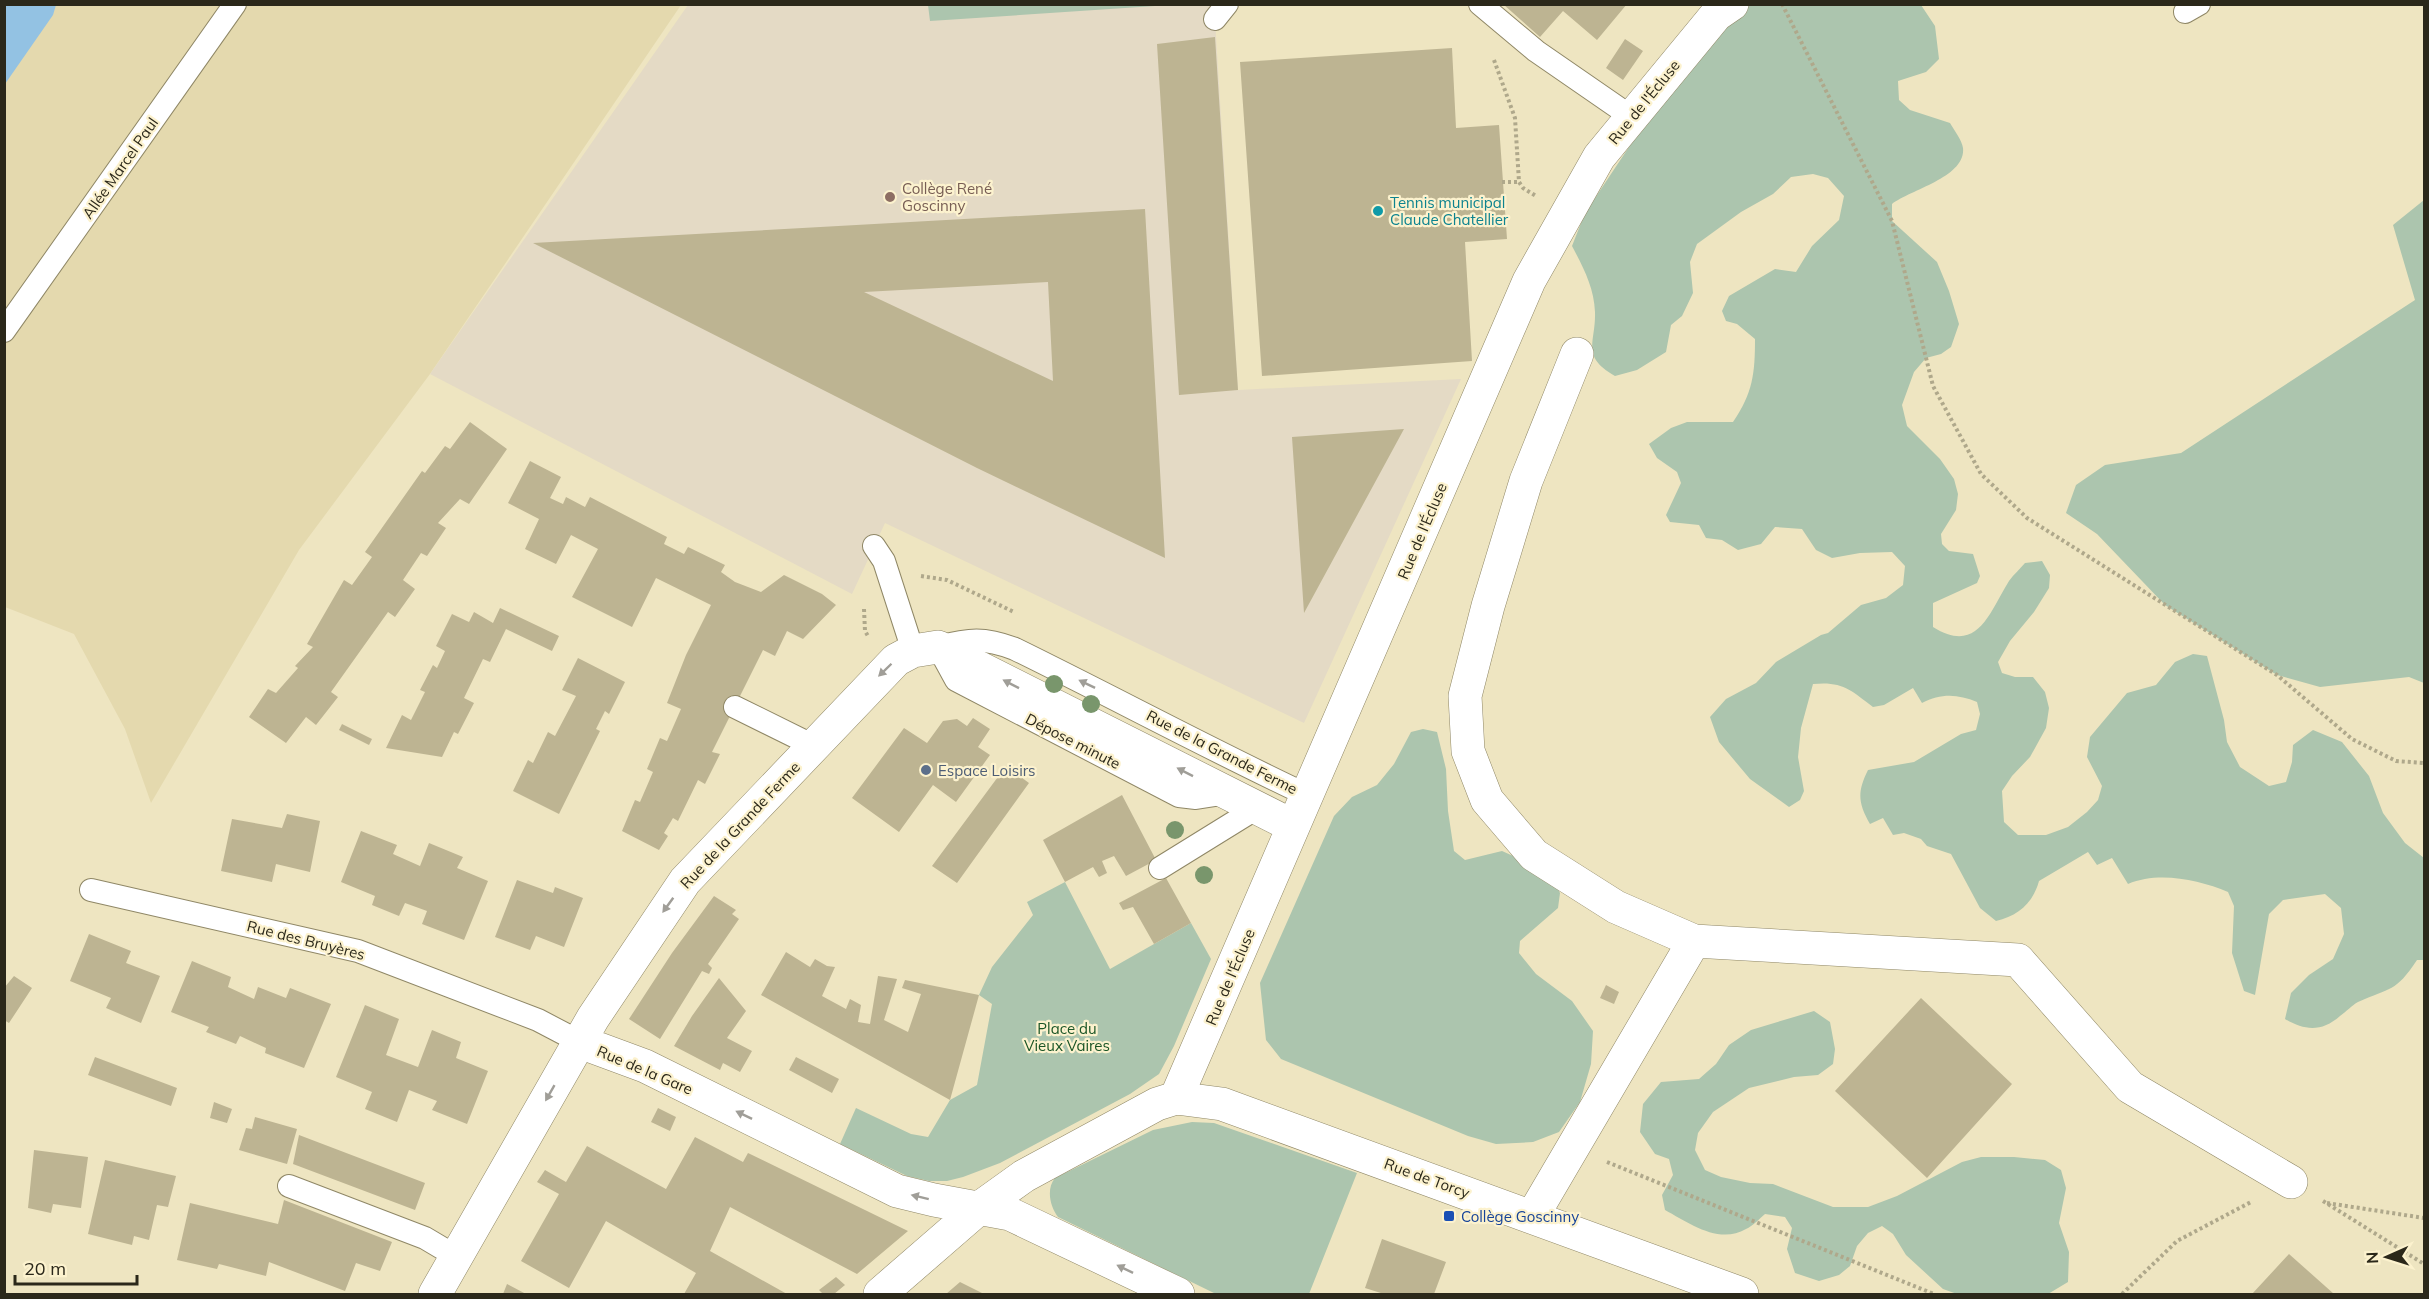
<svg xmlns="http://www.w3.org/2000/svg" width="2429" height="1299" font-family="Mulish,sans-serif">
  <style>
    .built { fill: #e4d9ae }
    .education { fill: #e4dac5 }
    .green { fill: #acc5ae }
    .water { fill: #93c2e3 }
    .building { fill: #bdb492; fill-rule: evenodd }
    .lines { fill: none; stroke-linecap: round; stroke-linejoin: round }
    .service-casing { stroke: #8f8766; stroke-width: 24 }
    .minor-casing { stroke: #8f8766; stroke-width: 34 }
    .path { stroke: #afa88b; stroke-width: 4; stroke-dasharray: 3 3; stroke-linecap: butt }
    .service { stroke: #fff; stroke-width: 22 }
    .minor { stroke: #fff; stroke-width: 33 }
    .tree { fill: #79966c }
    .oneway { fill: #a09e98 }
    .education-dot { fill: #8d6e63; stroke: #fcf2ce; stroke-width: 2 }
    .culture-dot { fill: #0f9aa8; stroke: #fcf2ce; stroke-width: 2 }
    .service-dot { fill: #5c6f8a; stroke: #fcf2ce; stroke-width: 2 }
    .transit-dot { fill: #1a4fb4; stroke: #fcf2ce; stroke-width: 2 }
    .labels { text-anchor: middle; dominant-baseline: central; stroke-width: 4.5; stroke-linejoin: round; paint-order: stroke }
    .street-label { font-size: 15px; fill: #2b281a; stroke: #fcf2ce }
    .education-label { font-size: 15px; fill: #785e54; stroke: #fcf2ce; text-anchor: start }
    .culture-label { font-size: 15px; fill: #0d838f; stroke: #fcf2ce; text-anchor: start }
    .service-label { font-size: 15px; fill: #4e5e75; stroke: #fcf2ce; text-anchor: start }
    .park-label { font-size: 15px; fill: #1a5526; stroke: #fcf2ce }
    .transit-label { font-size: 15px; fill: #164399; stroke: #fcf2ce; text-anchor: start }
  </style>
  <rect width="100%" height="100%" fill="#eee5c1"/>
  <!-- built -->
  <path class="built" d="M4,5H681L430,374L299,550L151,803L125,729L74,634L5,607Z"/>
  <!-- education -->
  <path class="education" d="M1214,4L1238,390L1461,379L1304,723L885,523L852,594L430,374L688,5Z"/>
  <!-- green -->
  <path class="green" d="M1170,5L930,21L928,5L1170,4Z
    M1744,5H1921L1935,26L1939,59L1926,72L1898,81L1899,100L1910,110L1950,123C1954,130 1962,140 1963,148C1966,177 1912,189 1892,204V221L1937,262L1949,291L1959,324L1951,347L1941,354L1926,358L1914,372L1902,405L1907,426L1940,459L1954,479L1958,494L1956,510L1941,534L1942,544L1949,551L1973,554L1980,576L1977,583L1933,603V627C1978,655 1989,613 2009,581C2014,574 2020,569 2025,563L2042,561L2050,575L2049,588L2034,612L2010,641L1998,662L2002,673L2015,677H2033L2045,692L2049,708L2046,728L2030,757L2012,776L2002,791L2004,822L2018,835H2046L2068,827L2087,812L2098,800L2102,786L2087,757L2090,737L2127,693L2156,685L2175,662L2193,654L2207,656L2224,720L2227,742L2240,767L2269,786L2286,782L2292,762L2293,745L2313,730L2342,742L2369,776L2383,813L2405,843L2424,858V960H2417C2395,993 2391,987 2358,1002C2352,1005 2346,1012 2340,1016C2322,1032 2305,1031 2285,1019L2291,993L2309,975L2333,959L2344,934L2341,908L2325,894L2283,900L2269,914L2255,995L2244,991L2232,953L2234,906L2228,892C2199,880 2159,871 2128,884L2112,858L2097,865L2088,852L2039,881C2033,903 2018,916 1996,921L1980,908L1951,854L1927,846L1921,839L1904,833L1893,835L1883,818L1870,824C1858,803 1857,792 1868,770L1914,762L1961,734L1976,730L1980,714L1977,702C1958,694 1941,693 1922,703L1913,688L1884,705L1873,707C1851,690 1842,681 1813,684L1801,728L1798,757L1804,791L1800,800L1789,807L1750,779L1719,742L1710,717L1726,699L1756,683L1776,662L1821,635L1828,633L1861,605L1886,598L1903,585L1905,566L1892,552L1860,553L1832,558L1816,550L1802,529L1775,527L1761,544L1738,550L1722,540L1706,538L1699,525L1670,522L1666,515L1681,483L1677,472L1657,458L1649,444L1671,428L1687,422H1733C1753,393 1755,373 1755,339L1737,324L1726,321L1722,311L1729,296L1775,269L1796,272L1812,246L1839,220L1844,196L1828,178L1813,174L1791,177L1773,194L1741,212L1697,244L1690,262L1693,293L1682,316L1671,325L1666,352L1637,370L1615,376C1580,356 1596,343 1595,312C1594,287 1583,267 1572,246L1585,213L1633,141L1720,28Z
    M2424,200V683L2409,677L2320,687L2277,675L2165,605L2097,534L2066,513L2076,485L2105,465L2181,453L2415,300L2393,225Z
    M1423,729L1437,732L1446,769L1448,811L1454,851L1465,860L1502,851L1549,872L1560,893L1558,908L1520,941L1519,953L1536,974L1572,1001L1593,1031L1591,1064L1580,1102L1559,1132L1533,1142L1496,1144L1468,1136L1281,1059L1266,1040L1260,983L1334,816L1352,797L1377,785L1394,764L1411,732Z
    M1065,882L1110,969L1191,923L1211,959L1174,1046L1159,1074L1130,1094L1000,1163L963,1177L947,1181H929L907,1176L840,1144L856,1108L911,1134L928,1137L950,1100L977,1085L992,1004L979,995L992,967L1033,915L1027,902Z
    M1814,1011L1830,1022L1835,1049L1833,1064L1818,1075L1794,1077L1749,1088L1713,1112L1698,1133L1695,1150L1705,1170L1721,1177L1750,1183L1773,1184L1833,1207H1868L1897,1196L1962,1162L1981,1157H2014L2045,1160L2061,1170L2066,1188L2059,1223L2069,1252L2068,1282L2048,1294H1957L1943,1289L1906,1255L1893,1234L1882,1226L1868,1233L1857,1246L1850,1266L1839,1275L1819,1281L1795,1273L1787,1249L1792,1228L1785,1217L1765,1214C1759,1219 1753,1226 1746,1229C1719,1245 1689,1223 1665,1210L1662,1195L1673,1175L1669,1159L1655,1154L1640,1132L1643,1104L1661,1082L1699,1079L1716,1064L1729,1045L1751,1030Z
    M1192,1122L1214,1123L1357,1173L1309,1294H1216L1058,1217C1050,1206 1046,1189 1055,1178L1153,1130Z"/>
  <!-- water -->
  <path class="water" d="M5,4L56,5L53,15L5,84Z"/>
  <!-- building -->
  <path class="building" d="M1503,4H1627L1597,40L1563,11L1540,37Z
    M1215,37L1238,390L1179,395L1157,44Z
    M1625,39L1643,51L1623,80L1606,68Z
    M1452,48L1456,128L1499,125L1507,239L1465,242L1472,361L1262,376L1240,62Z
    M1145,209L1165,558L977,468L533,243ZM1048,282L1053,381L864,292Z
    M470,422L507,449L469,504L460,499L438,523L446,528L427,556L421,553L403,580L415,589L395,617L388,612L331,692L338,697L316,725L306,717L286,743L249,717L268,689L276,693L298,668L295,666L313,647L307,644L344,580L352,585L372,557L365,552L422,471L425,473L445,446L450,449Z
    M1404,429L1316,591L1304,613L1292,437Z
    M530,461L561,477L550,498L563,504L566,497L585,507L590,497L667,537L664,544L684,554L688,547L725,565L721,572L735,582L761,592L784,575L822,594L836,605L803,639L787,631L775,656L763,650L712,752L720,754L705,784L698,780L678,821L673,818L664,833L668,836L659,850L622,831L635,800L640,802L653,772L647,769L660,738L667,741L681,709L667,703L686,655L711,605L656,578L632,627L572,597L598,549L571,535L556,564L525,549L539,519L508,503Z
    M500,608L559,636L552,651L506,629L490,662L483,659L464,698L474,703L458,734L454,732L442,757L386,748L402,715L411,720L425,692L420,690L433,665L437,668L445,651L436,646L452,614L469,622L474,612L493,623Z
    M578,658L625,682L609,714L605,711L596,729L600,731L559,814L513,791L528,760L533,763L548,732L555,736L576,696L562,690Z
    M973,718L990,729L978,747L990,755L956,802L933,785L899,832L852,798L904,728L927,743L943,721L957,719L967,726Z
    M342,724L372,739L369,745L339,730Z
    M1006,766L1029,783L957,883L932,866Z
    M1122,795L1156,860L1126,876L1114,856L1102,861L1107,873L1099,877L1093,867L1065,882L1043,840Z
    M287,814L320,821L310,872L276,864L272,882L221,871L232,819L282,828Z
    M361,831L397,845L393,854L420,866L429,843L463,857L457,868L488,881L464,940L422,924L427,911L405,903L399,916L372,905L375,896L341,882Z
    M1166,878L1191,923L1154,944L1133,907L1123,910L1119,903Z
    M517,880L553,893L555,887L583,898L564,947L536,936L530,950L495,937Z
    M714,896L736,910L732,914L739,919L708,964L712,968L709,974L702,971L660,1039L629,1019L672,953Z
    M89,934L131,951L126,963L160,976L141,1023L106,1008L111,998L70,981Z
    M786,952L810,967L815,959L827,966L835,967L822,996L846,1009L850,999L861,1005L858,1022L870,1024L878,976L897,979L884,1020L908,1032L921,994L902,988L905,980L979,995L950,1100L761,995Z
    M192,961L231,977L228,987L254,999L258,987L286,998L290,988L331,1004L304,1068L265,1053L266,1048L240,1036L236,1044L206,1032L209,1027L171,1012Z
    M14,976L32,988L9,1023L4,1020V988Z
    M719,978L746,1011L727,1038L752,1051L740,1072L723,1063L720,1070L674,1046L692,1016Z
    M1606,985L1619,992L1614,1004L1600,998Z
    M1921,998L2012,1084L1927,1178L1835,1091Z
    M365,1005L399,1019L386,1055L418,1067L432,1030L461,1042L456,1058L488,1071L467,1124L432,1110L437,1101L409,1090L397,1122L365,1109L372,1092L336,1077Z
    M95,1057L177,1088L171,1106L88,1075Z
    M796,1057L839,1079L832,1093L789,1070Z
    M214,1102L232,1109L227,1123L210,1118Z
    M658,1108L676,1117L670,1131L651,1122Z
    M255,1117L297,1129L287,1164L239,1150L246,1128L252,1129Z
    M299,1135L425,1183L415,1210L293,1164Z
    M695,1137L743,1162L748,1153L908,1231L857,1274L730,1207L710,1251L787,1294H684L696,1273L606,1221L569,1288L521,1261L559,1194L537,1182L545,1170L566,1182L587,1146L666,1189Z
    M34,1150L88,1157L81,1208L53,1204L51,1213L28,1208Z
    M105,1160L176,1176L168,1207L157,1205L149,1240L134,1236L132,1245L88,1234Z
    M284,1200L392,1242L380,1271L356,1263L345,1291L269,1262L266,1276L219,1264L217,1269L177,1260L190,1203L278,1224Z
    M1382,1239L1446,1262L1434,1294H1384L1365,1288Z
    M2289,1254L2334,1294H2252Z
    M836,1277L845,1285L834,1294H823L819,1290Z
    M960,1282L984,1294H946Z
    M507,1284L526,1294H503Z"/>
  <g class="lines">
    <defs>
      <path id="service" d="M1480,4L1536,51L1633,118
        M2185,12L2199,4
        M1215,19L1227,4
        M4,331L235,4
        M874,546L884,561L913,651
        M735,707L814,746
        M1228,793L1196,798L1179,796L956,680L938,647C969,639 984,637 1015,649C1113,697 1209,749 1307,795
        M1160,868L1257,808
        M91,890L358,951L538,1020L580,1042
        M289,1186L425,1238L457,1257"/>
      <path id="minor" d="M1577,354L1526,481L1488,606L1465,696L1468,751L1487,800L1534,855L1616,907L1694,941
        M580,1042L645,1066L897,1191L934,1200L1010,1214L1178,1294
        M1176,1098L1529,281L1599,157L1716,15L1732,4
        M1532,1217L1694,941L2018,960L2130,1087L2291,1182
        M435,1294L593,1018L685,881L896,660L913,651L938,647L1293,826
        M880,1294L978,1209L1024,1176L1157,1104L1176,1098L1222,1104L1742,1294"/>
    </defs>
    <!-- service casing -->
    <use href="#service" class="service-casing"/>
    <!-- minor casing -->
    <use href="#minor" class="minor-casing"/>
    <!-- path -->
    <path class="path" d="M1782,4L1892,221L1933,386L1981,474L2027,518L2277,675L2352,739L2396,761L2424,763
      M1494,60L1515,118L1519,182L1523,188L1536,196
      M1502,182H1519
      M921,576L947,580L1014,612
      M864,609L865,631L868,636
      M1607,1162L1934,1294
      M2323,1201L2424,1264
      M2327,1203L2424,1218
      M2122,1294L2177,1241L2251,1202"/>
    <!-- service -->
    <use href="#service" class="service"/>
    <!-- minor -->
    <use href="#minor" class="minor"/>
  </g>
  <!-- trees -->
  <g class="tree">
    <circle cx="1054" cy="684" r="9"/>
    <circle cx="1091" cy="704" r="9"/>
    <circle cx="1175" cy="830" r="9"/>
    <circle cx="1204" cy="875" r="9"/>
  </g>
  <!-- one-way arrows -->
  <defs><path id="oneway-solid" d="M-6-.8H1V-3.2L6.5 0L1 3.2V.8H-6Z" transform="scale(1.5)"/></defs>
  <g class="oneway">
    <use href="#oneway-solid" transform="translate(885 670) rotate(136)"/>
    <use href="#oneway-solid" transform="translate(1011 684) rotate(-153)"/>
    <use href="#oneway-solid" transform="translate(1087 684) rotate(-154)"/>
    <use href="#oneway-solid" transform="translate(1185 772) rotate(-153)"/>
    <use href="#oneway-solid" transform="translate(668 905) rotate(126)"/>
    <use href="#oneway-solid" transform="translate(550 1093) rotate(120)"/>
    <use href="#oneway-solid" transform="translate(744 1115) rotate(-154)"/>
    <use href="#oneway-solid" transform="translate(920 1197) rotate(-166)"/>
    <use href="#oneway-solid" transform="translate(1125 1269) rotate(-154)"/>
  </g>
  <!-- markers -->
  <circle class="education-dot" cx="890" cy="197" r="6"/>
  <circle class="culture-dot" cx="1378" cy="211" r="6"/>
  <circle class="service-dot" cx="926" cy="770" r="6"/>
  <rect class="transit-dot" x="1443" y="1210" width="12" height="12" rx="3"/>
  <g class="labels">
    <!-- street labels -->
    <g class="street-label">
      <text transform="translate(1644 102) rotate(-51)">Rue de l'Écluse</text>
      <text transform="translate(120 168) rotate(-55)">Allée Marcel Paul</text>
      <text transform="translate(1422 531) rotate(-67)">Rue de l'Écluse</text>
      <text transform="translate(1073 741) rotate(27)">Dépose minute</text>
      <text transform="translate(1222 752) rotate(27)">Rue de la Grande Ferme</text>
      <text transform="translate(740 825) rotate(-47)">Rue de la Grande Ferme</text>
      <text transform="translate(306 940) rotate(14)">Rue des Bruyères</text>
      <text transform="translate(1230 977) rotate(-67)">Rue de l'Écluse</text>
      <text transform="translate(645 1070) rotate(23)">Rue de la Gare</text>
      <text transform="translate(1427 1178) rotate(20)">Rue de Torcy</text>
    </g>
    <!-- education labels -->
    <g class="education-label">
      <text x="902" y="188">Collège René<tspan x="902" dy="17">Goscinny</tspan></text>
    </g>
    <!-- culture labels -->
    <g class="culture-label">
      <text x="1390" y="202">Tennis municipal<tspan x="1390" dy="17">Claude Chatellier</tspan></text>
    </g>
    <!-- service labels -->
    <g class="service-label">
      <text x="938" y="770">Espace Loisirs</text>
    </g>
    <!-- park labels -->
    <g class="park-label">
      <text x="1067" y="1028">Place du<tspan x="1067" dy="17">Vieux Vaires</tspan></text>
    </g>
    <!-- transit labels -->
    <g class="transit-label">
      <text x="1461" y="1216">Collège Goscinny</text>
    </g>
  </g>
  <!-- border -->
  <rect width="2429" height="1299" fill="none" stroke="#2b281a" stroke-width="12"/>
  <!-- north arrow -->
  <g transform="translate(2387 1257) rotate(267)" stroke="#fcf2ce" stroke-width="4.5" paint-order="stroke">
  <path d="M0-4.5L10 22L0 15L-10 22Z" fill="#2b281a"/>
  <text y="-9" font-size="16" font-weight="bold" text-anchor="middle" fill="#2b281a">N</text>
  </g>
  <!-- scale -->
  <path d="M15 1275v9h122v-9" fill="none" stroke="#2b281a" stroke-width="3"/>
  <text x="24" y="1275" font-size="18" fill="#2b281a" stroke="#fcf2ce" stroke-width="4.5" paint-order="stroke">20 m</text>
</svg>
